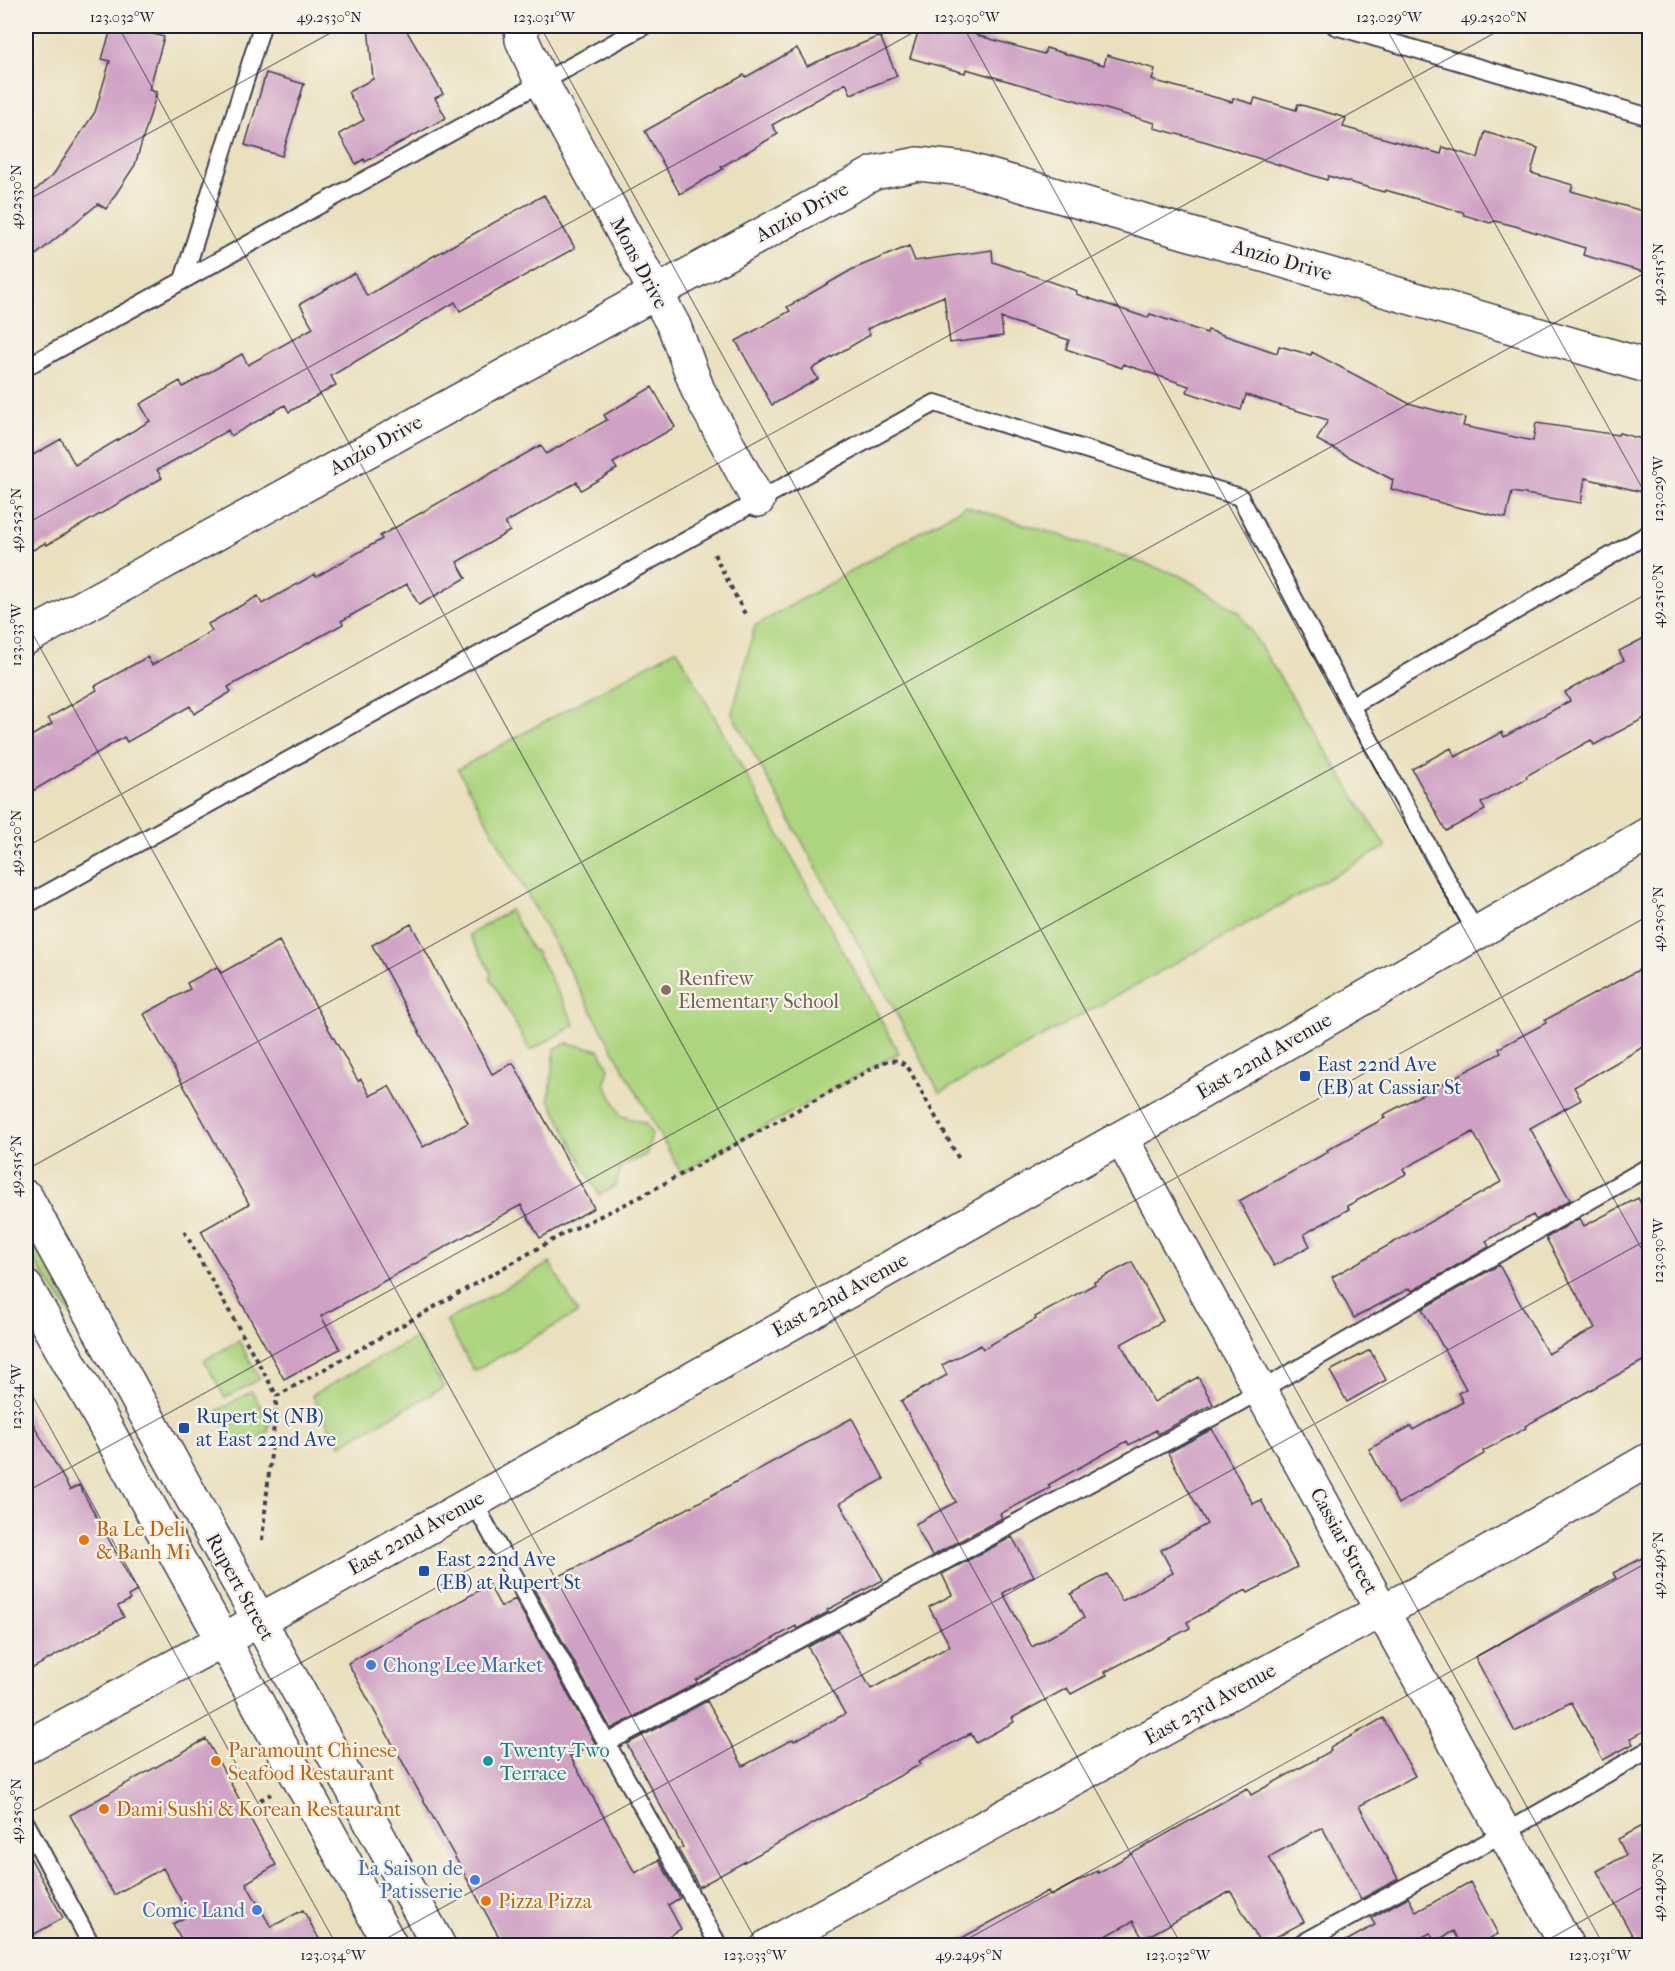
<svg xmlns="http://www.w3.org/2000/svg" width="1675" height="1971" font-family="'IM FELL French Canon',serif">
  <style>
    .green { fill: #add57f; stroke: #687c5d; stroke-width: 1.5 }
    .building { fill: #cfa1c4 }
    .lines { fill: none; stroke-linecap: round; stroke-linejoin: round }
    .service-casing { stroke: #403e4f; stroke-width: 20 }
    .minor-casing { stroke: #403e4f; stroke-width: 36 }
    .tertiary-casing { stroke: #403e4f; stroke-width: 36 }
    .path { stroke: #403e4f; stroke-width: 4; stroke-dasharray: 4.5 4.5; stroke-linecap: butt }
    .service { stroke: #fff; stroke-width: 16 }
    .minor { stroke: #fff; stroke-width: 33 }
    .tertiary { stroke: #fff; stroke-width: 33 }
    .ticks { fill: none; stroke: #22223b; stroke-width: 1.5; stroke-opacity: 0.45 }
    .education-dot { fill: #8d6e63; stroke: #f7f3e8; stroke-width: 2 }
    .transit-dot { fill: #1a4fb4; stroke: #f7f3e8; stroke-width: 2 }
    .food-dot { fill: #e8710a; stroke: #f7f3e8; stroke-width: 2 }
    .shop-dot { fill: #3f7fe0; stroke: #f7f3e8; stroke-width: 2 }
    .culture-dot { fill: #0f9aa8; stroke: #f7f3e8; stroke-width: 2 }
    .labels { text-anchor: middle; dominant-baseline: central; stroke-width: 4.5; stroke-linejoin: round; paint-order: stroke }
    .street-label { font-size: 20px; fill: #22223b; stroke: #f7f3e8 }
    .education-label { font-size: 20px; fill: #785e54; stroke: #f7f3e8; text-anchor: start }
    .transit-label { font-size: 20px; fill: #164399; stroke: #f7f3e8; text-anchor: start }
    .food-label { font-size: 20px; fill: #c56008; stroke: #f7f3e8; text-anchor: start }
    .shop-label { font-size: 20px; fill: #366cbe; stroke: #f7f3e8; text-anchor: end }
    .culture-label { font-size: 20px; fill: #0d838f; stroke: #f7f3e8; text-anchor: start }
    .neatline { fill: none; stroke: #22223b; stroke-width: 2 }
    .ticks-label { font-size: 15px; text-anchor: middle; fill: #22223b }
  </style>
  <rect width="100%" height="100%" fill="#f7f3e8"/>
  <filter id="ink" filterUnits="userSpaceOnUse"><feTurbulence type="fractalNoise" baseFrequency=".0167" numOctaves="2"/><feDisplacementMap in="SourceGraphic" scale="12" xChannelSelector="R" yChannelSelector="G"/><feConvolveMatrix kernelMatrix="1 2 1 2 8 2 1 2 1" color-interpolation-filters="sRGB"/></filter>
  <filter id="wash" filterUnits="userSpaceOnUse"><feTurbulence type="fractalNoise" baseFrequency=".008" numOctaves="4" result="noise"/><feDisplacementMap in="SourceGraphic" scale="24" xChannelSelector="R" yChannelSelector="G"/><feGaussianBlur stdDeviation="1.35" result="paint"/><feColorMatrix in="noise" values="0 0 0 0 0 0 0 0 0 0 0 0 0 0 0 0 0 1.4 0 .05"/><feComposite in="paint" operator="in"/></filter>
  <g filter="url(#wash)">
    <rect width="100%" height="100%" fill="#eae0be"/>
    <!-- green -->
    <path class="green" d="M965,506L1065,537L1181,576L1239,612L1386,847L940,1093L732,714L755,626Z
      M677,649L899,1053L681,1173L458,769Z
      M510,910L532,950L536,951L575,1025L530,1051L490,977L491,972L469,935Z
      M567,1043L599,1050L609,1068L605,1083L621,1116L645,1123L652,1134L646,1155L621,1166L616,1186L599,1195L549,1099L555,1048Z
      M26,1226L88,1339L26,1250Z
      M550,1263L578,1313L474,1371L446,1321Z
      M416,1337L444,1387L340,1445L312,1395Z
      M239,1341L260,1379L225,1398L204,1360Z
      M252,1391L269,1422L268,1432L238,1449L217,1411Z"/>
    <g id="blocks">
      <!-- building -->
      <path class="building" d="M112,26H123L164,37L149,90L157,92L135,165L106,209L98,204L26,263V198L53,175L95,112L110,61L102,59Z
        M368,26H404L443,94L435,98L446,118L365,162L364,159L356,164L339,134L364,120L348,92L373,79Z
        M920,26H979L976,35L1044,54L1046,48L1104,65L1107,55L1155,69L1152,80L1232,102L1233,98L1253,104L1255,98L1296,110L1298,104L1346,118L1343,127L1441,154L1443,147L1478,158L1485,132L1538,148L1531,173L1573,185L1571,191L1650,213V274L1583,255L1585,248L1515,226L1495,221L1490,223L1464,215L1463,212L1385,190L1384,192L1328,176L1327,180L1207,142L1154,128L1155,123L966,69L965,73L910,58Z
        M880,36L897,76L851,94L846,83L772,125L778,134L721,167L723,169L680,194L645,131L744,75L746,77L797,48L807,66Z
        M266,73L304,84L282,156L245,145Z
        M544,195L575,248L460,311L455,302L331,376L336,385L289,412L285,405L231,436L228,430L157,470L162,478L47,545L45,543L26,554V459L61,439L75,465L150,421L140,404L180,381L183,387L242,354L248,365L313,328L300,304L354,273L367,296L430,258Z
        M909,246L915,261L992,250L993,262L1077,291L1076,294L1148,318L1150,314L1207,333L1208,330L1277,353L1279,346L1311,355L1312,352L1408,403L1465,418L1463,426L1533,441L1536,423L1618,435L1619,433L1650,441V494L1585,478L1581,503L1512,492L1506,518L1452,506L1391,489L1393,480L1317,440L1328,420L1246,395L1241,410L1187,392L1189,386L1123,364L1122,368L1066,349L1069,340L1001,318L1003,336L950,343L944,296L867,329L870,335L812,369L818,379L772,405L736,341L790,311L787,307L853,269Z
        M652,387L675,427L613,463L617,469L581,490L577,482L505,523L510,531L457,562L466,578L419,605L407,584L341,621L343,624L228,687L231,692L194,714L190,706L127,742L124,737L26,795V739L52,724L48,718L97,690L95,686L147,657L152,665L212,631L208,624L258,596L262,604L315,574L316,577L382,539L380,536L541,445L546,454L607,420L604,415Z
        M1650,635V715L1594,745L1591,740L1526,776L1527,778L1481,803L1485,810L1446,831L1412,769L1451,748L1455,757L1502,732L1504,737L1570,701L1565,692L1624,660L1619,651Z
        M411,924L492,1074L513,1063L594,1208L540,1238L521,1205L321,1316L340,1349L284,1379L201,1231L249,1204L144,1014L190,989L187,983L217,967L221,973L279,941L358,1081L361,1079L370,1096L389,1086L423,1147L468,1123L372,945Z
        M1650,964V1043L1574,1087L1581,1100L1530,1128L1570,1200L1536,1220L1533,1215L1486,1241L1489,1247L1412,1291L1410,1288L1354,1318L1332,1277L1501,1182L1473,1132L1403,1169L1406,1174L1347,1206L1349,1209L1304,1234L1310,1246L1274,1266L1239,1201L1328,1152L1327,1150L1385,1118L1383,1115L1501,1053L1499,1048L1546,1023L1545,1020Z
        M1638,1198L1650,1219V1357L1525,1426L1526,1428L1483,1451L1484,1454L1398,1504L1369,1449L1411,1426L1413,1430L1463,1402L1458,1393L1466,1389L1422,1309L1499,1265L1548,1354L1595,1328L1546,1238L1580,1218L1584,1226Z
        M1132,1262L1163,1321L1121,1344L1154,1402L1198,1377L1213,1404L1158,1434L1156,1430L1129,1445L1127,1441L1048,1485L1050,1488L1000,1514L1002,1518L932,1556L915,1524L956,1502L901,1401L947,1375L942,1365L981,1345L983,1349L1036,1319L1035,1317L1095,1284L1094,1282Z
        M1370,1350L1386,1380L1347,1402L1330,1371Z
        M26,1411L70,1490L79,1485L137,1591L128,1596L130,1600L118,1606L124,1617L26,1672Z
        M852,1418L884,1479L840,1503L883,1580L827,1610L828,1612L797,1629L796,1626L696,1680L697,1683L611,1729L534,1589L632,1539Z
        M1212,1429L1253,1504L1261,1500L1297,1567L1248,1593L1246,1590L1187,1622L1190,1628L1105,1672L1107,1675L1071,1694L1067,1688L1012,1718L1014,1722L976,1743L971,1733L919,1761L921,1764L699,1887L678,1849L683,1847L627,1744L707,1701L743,1766L793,1739L794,1741L845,1714L808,1647L838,1630L871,1689L950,1646L929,1607L952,1595L942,1574L1012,1537L1034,1576L1003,1593L1032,1647L1084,1618L1071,1594L1107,1574L1122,1601L1173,1573L1161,1550L1207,1524L1168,1453Z
        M1650,1554V1728L1630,1738L1633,1744L1603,1760L1571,1702L1515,1732L1475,1657L1616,1578L1613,1573Z
        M489,1585L501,1607L515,1599L595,1743L570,1756L635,1873L659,1860L680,1898L668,1905L681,1929L651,1946H504L348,1663Z
        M1383,1718L1415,1776L1359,1806L1398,1879L1361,1899L1322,1827L1269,1857L1304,1922L1261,1945L1231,1891L1143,1939L1133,1921L1088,1946H947L1048,1891L1051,1896L1097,1871L1098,1873L1247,1788L1251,1795L1331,1751L1330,1748Z
        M206,1739L276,1865L246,1883L271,1927L303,1910L323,1946H185L173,1924L189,1915L163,1868L114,1895L70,1815Z
        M1650,1822V1946H1638L1597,1871L1626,1855L1618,1839Z
        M26,1850L63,1918L26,1939Z
        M1470,1882L1498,1934L1476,1946H1461L1453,1931L1435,1942L1430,1933L1407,1946H1337L1375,1925L1371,1918L1408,1897L1416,1912Z"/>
    </g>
  </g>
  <g filter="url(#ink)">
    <use href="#blocks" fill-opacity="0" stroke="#403e4f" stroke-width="1.5"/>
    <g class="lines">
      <defs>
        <path id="service" d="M1335,26L1650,117
          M183,280L262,26
          M26,367L644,26
          M1351,706L1650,533
          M26,905L935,403L1240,497L1351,706L1477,934
          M473,1501L719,1946
          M607,1743L1233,1406L1650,1166
          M26,1823L92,1946
          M1297,1946L1504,1833L1650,1749"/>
        <path id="minor" d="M521,26L522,40L542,83L674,326L698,390L758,500
          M26,638L874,173L918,164L966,169L1650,367
          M1121,1138L1567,1946
          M768,1946L1348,1628L1418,1593L1650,1459"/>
        <path id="tertiary" d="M26,1197L439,1946
          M26,1287L92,1402L391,1946
          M26,1747L372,1559L1156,1118L1650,833"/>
      </defs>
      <!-- service casing -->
      <use href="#service" class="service-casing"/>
      <!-- minor casing -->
      <use href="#minor" class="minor-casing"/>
      <!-- tertiary casing -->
      <use href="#tertiary" class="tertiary-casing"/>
      <!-- path -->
      <path class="path" d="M714,554L746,616
        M184,1231L277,1396
        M262,1540L277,1396L565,1233L640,1197L884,1062C896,1059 901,1060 909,1069L960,1161
        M260,1800L271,1794"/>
      <!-- service -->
      <use href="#service" class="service"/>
      <!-- minor -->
      <use href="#minor" class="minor"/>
      <!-- tertiary -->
      <use href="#tertiary" class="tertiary"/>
    </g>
  </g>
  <!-- ticks -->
  <path class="ticks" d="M118,26L1182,1946M540,26L1604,1946M963,26L1650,1264M1385,26L1650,502M26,201L343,26M26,524L925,26M26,622L759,1946M26,847L1507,26M26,1170L1650,270M26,1384L337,1946M26,1492L1650,592M26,1815L1650,915M373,1946L1650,1238M955,1946L1650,1561M1537,1946L1650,1883"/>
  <!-- markers -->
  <circle class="education-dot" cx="666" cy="990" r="6"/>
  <g class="transit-dot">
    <rect x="1299" y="1070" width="12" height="12" rx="3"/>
    <rect x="178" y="1422" width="12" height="12" rx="3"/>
    <rect x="418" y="1565" width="12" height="12" rx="3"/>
  </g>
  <g class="food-dot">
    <circle cx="84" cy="1540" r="6"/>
    <circle cx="216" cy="1761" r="6"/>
    <circle cx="104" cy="1809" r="6"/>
    <circle cx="486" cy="1901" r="6"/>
  </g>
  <g class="shop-dot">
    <circle cx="371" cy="1665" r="6"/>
    <circle cx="475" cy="1880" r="6"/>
    <circle cx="257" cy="1910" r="6"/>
  </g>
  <circle class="culture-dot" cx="488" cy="1761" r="6"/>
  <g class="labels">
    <!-- street labels -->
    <g class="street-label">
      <text transform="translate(802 212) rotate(-29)">Anzio Drive</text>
      <text transform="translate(1282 260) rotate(16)">Anzio Drive</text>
      <text transform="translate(639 263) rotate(62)">Mons Drive</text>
      <text transform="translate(376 445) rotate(-29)">Anzio Drive</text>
      <text transform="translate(1264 1056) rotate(-30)">East 22nd Avenue</text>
      <text transform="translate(840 1295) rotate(-29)">East 22nd Avenue</text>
      <text transform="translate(416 1533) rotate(-29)">East 22nd Avenue</text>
      <text transform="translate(1344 1541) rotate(61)">Cassiar Street</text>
      <text transform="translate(240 1587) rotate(61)">Rupert Street</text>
      <text transform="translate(1210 1704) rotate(-29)">East 23rd Avenue</text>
    </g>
    <!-- education labels -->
    <g class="education-label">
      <text x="678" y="978">Renfrew<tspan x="678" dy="23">Elementary School</tspan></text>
    </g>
    <!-- transit labels -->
    <g class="transit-label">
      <text x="1317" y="1064">East 22nd Ave<tspan x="1317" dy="23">(EB) at Cassiar St</tspan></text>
      <text x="196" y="1416">Rupert St (NB)<tspan x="196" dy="23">at East 22nd Ave</tspan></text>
      <text x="436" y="1559">East 22nd Ave<tspan x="436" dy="23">(EB) at Rupert St</tspan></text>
    </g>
    <!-- food labels -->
    <g class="food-label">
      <text x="96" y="1529">Ba Le Deli<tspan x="96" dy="23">&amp; Banh Mi</tspan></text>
      <text x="228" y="1750">Paramount Chinese<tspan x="228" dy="23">Seafood Restaurant</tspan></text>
      <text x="116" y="1809">Dami Sushi &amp; Korean Restaurant</text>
      <text x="498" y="1901">Pizza Pizza</text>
    </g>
    <!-- shop labels -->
    <g class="shop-label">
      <text x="383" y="1665" text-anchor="start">Chong Lee Market</text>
      <text x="463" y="1868">La Saison de<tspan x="463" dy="23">Patisserie</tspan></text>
      <text x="245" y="1910">Comic Land</text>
    </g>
    <!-- culture labels -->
    <g class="culture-label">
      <text x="500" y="1750">Twenty-Two<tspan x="500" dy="23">Terrace</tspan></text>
    </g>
  </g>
  <!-- margin -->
  <rect width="1675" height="1971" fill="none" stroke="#f7f3e8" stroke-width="66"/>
  <rect x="33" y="33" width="1609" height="1905" class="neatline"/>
  <g class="ticks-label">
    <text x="122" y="22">123.032°W</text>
    <text x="329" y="22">49.2530°N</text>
    <text x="544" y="22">123.031°W</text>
    <text x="967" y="22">123.030°W</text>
    <text x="1389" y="22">123.029°W</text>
    <text x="1494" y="22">49.2520°N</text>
    <text transform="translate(16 197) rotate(-90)" y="5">49.2530°N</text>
    <text transform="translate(1658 274) rotate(-90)" y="5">49.2515°N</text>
    <text transform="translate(1658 489) rotate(-90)" y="5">123.029°W</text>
    <text transform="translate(16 520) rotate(-90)" y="5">49.2525°N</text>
    <text transform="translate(1658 596) rotate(-90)" y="5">49.2510°N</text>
    <text transform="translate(16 635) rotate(-90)" y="5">123.033°W</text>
    <text transform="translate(16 843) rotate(-90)" y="5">49.2520°N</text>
    <text transform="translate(1658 919) rotate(-90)" y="5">49.2505°N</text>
    <text transform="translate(16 1166) rotate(-90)" y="5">49.2515°N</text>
    <text transform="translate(1658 1251) rotate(-90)" y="5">123.030°W</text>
    <text transform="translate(16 1397) rotate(-90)" y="5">123.034°W</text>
    <text transform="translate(1658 1565) rotate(-90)" y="5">49.2495°N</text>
    <text transform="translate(16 1811) rotate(-90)" y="5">49.2505°N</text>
    <text transform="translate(1658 1887) rotate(-90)" y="5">49.2490°N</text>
    <text x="333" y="1960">123.034°W</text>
    <text x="755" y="1960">123.033°W</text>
    <text x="969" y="1960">49.2495°N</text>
    <text x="1178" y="1960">123.032°W</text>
    <text x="1600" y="1960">123.031°W</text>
  </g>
</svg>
